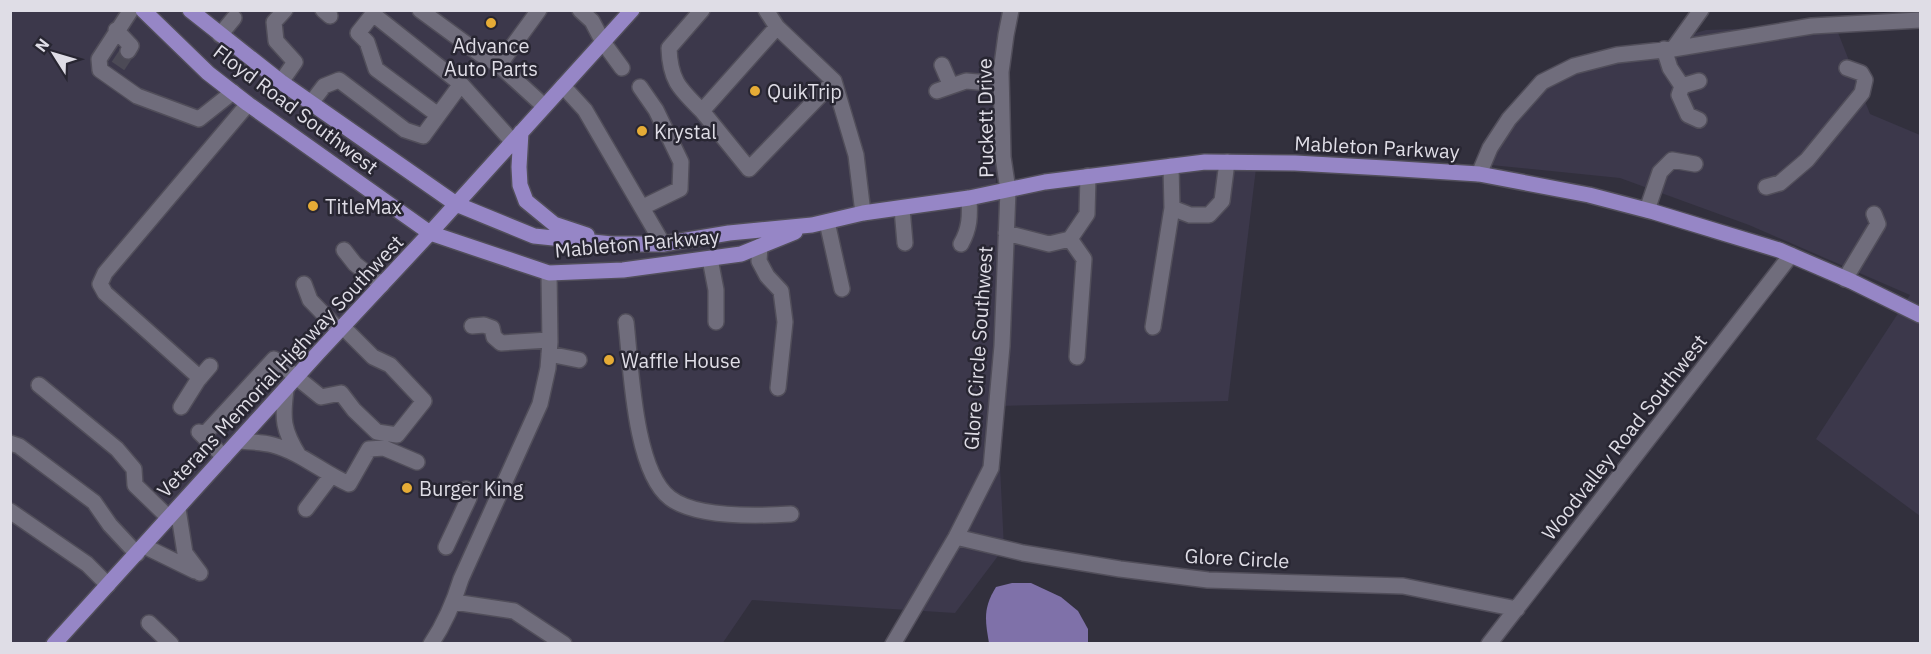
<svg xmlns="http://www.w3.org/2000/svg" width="1931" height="654" font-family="'IBM Plex Sans',sans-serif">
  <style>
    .built { fill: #3c384b }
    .water { fill: #7f71a9 }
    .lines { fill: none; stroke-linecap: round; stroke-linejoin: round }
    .minor-tunnel { stroke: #4c4a56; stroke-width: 15; stroke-dasharray: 15 8; stroke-linecap: butt }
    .minor-casing { stroke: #514e5a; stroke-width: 18 }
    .major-casing { stroke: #514e5a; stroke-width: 18 }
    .minor { stroke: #706d7c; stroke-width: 15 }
    .major { stroke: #9686c6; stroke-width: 15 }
    .poi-dot { fill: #e6ac36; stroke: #282632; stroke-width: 2 }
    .labels { text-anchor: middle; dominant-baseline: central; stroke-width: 5; stroke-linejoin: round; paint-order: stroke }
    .poi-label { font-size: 20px; fill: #dfdde6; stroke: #282632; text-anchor: start }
    .street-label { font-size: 20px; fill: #dfdde6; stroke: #282632 }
  </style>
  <rect width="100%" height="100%" fill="#32303d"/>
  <!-- built -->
  <path class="built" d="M10,11H1014L995,190L1257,160L1228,401L997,406L1004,548L955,613L752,600L722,644L11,643Z
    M1835,25L1870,114L1920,135V516L1816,439L1910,295L1749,225L1620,178L1481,164L1562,72L1706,30Z"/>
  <!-- water -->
  <path class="water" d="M1012,583H1031L1061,597L1078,611L1088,629V643H989C985,620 983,608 996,587Z"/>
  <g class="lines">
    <!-- minor-tunnel -->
    <path class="minor-tunnel" d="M118,66L128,51"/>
    <defs>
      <path id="minor" d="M131,10L99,59L100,70L137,96L199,119L233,92
        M323,10L330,16
        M420,10L480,54L499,65L544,106
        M580,10L592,21L603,42L622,68
        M766,10L777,27
        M116,30L131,46L128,51
        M220,35L234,18
        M1664,49L1670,68L1682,86
        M1673,49L1701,10
        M499,65L539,10
        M942,65L951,86
        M834,81L749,169L702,111L777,27L834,81L856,155L863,213
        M281,82L295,62L276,41L274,22L285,10
        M563,86L585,110L663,244
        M640,87L656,110L681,162L680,189L643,207
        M937,91L966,81L1001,84
        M311,103L324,86L339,80L405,130L423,136L461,84L512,141
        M702,111C680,89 670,81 669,48L702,10
        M438,115L376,69L367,42L358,33L373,14L461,84
        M1699,120L1688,115L1679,95L1682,86L1699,81
        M1171,166L1172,208L1190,215H1209L1222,201L1227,162
        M1479,174L1490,148L1509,119L1542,82L1574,66L1617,55L1673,49L1812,26L1920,20
        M1766,187L1780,183L1807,160L1862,93L1865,80L1861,73L1847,68
        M902,209L905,243
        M1647,210L1660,172L1672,160L1695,164
        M827,222L842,289
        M1006,233L1049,244L1070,239L1087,214L1088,176
        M1070,239L1084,259L1077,357
        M961,244C970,228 970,216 969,198
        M760,246L759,261L767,276L781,291L785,322L778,388
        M344,250L355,264L382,285
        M710,259L716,290V322
        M1845,279L1878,224L1874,214
        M304,284L310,300L339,330
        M626,322C631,366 634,471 670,498C696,518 759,516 791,514
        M472,326L484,325L492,328L494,337L501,343L549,340
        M1153,327L1172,208
        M549,354L579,360
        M200,378L105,293L100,284L105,273L248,104
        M39,385L117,449L134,469L135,485L169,518
        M286,390C282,419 283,430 299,456
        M181,407L198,380L210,366
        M199,432L224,457
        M203,436L274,359L321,397L341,393L354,410L377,432L397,435L424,401L390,365L373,357L343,327
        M239,441C250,442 262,442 273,445C300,452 323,473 349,484L369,449L384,448L417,462
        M10,443L19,446L94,502L110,525L137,554
        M178,509L185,553L200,573
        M306,509L331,476
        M10,511L87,564L108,585
        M956,537L1023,553L1120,569L1208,580L1403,586L1517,609
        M144,546L195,571
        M446,547L469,498L466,489
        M454,602L514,611L564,644
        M149,623L171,644
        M431,644C445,623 454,602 461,579L540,404L548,368L550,342L549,273
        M893,644L956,537L991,468L1002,346L1008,190L1003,157L1001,72L1006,35L1011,10
        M1489,644L1791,255"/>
      <path id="major" d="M143,10L208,73L248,104L430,233L549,273L623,270L741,254L795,232
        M190,10L281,82L456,204L534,236L612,244H663L729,233L812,225L863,213L969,198L1045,182L1205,162L1295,163L1385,168L1479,174L1589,195L1654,212L1779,250L1851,281L1920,315
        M521,132L519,167L520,185L526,201L554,224L587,235
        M54,644L318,353L430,233L632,10"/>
    </defs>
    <!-- minor casing -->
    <use href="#minor" class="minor-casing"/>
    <!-- major casing -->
    <use href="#major" class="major-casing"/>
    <!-- minor -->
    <use href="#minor" class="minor"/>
    <!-- major -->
    <use href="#major" class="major"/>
  </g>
  <!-- markers -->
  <g class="poi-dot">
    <circle cx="491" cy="23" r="6"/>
    <circle cx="755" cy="91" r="6"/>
    <circle cx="642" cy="131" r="6"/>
    <circle cx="313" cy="206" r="6"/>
    <circle cx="609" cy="360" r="6"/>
    <circle cx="407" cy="488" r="6"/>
  </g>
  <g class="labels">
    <!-- poi labels -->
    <g class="poi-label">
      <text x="491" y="45" text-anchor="middle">Advance<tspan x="491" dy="23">Auto Parts</tspan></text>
      <text x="767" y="91">QuikTrip</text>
      <text x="654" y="131">Krystal</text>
      <text x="325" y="206">TitleMax</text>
      <text x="621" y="360">Waffle House</text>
      <text x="419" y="488">Burger King</text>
    </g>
    <!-- street labels -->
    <g class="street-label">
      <text transform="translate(296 109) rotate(37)">Floyd Road Southwest</text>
      <text transform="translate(985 118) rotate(-91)">Puckett Drive</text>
      <text transform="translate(1377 147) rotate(3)">Mableton Parkway</text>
      <text transform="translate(637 243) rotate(-5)">Mableton Parkway</text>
      <text transform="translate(978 348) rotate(-86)">Glore Circle Southwest</text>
      <text transform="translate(280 366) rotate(-47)">Veterans Memorial Highway Southwest</text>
      <text transform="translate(1624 437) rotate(-52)">Woodvalley Road Southwest</text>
      <text transform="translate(1237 558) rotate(3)">Glore Circle</text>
    </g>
  </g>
  <!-- border -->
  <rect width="1931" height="654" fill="none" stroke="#dfdde6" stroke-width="24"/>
  <!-- north arrow -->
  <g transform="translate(54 54) rotate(307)" stroke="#282632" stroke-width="4.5" paint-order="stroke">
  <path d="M0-4.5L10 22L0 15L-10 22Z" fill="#dfdde6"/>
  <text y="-9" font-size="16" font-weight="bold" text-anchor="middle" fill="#dfdde6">N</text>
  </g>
</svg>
